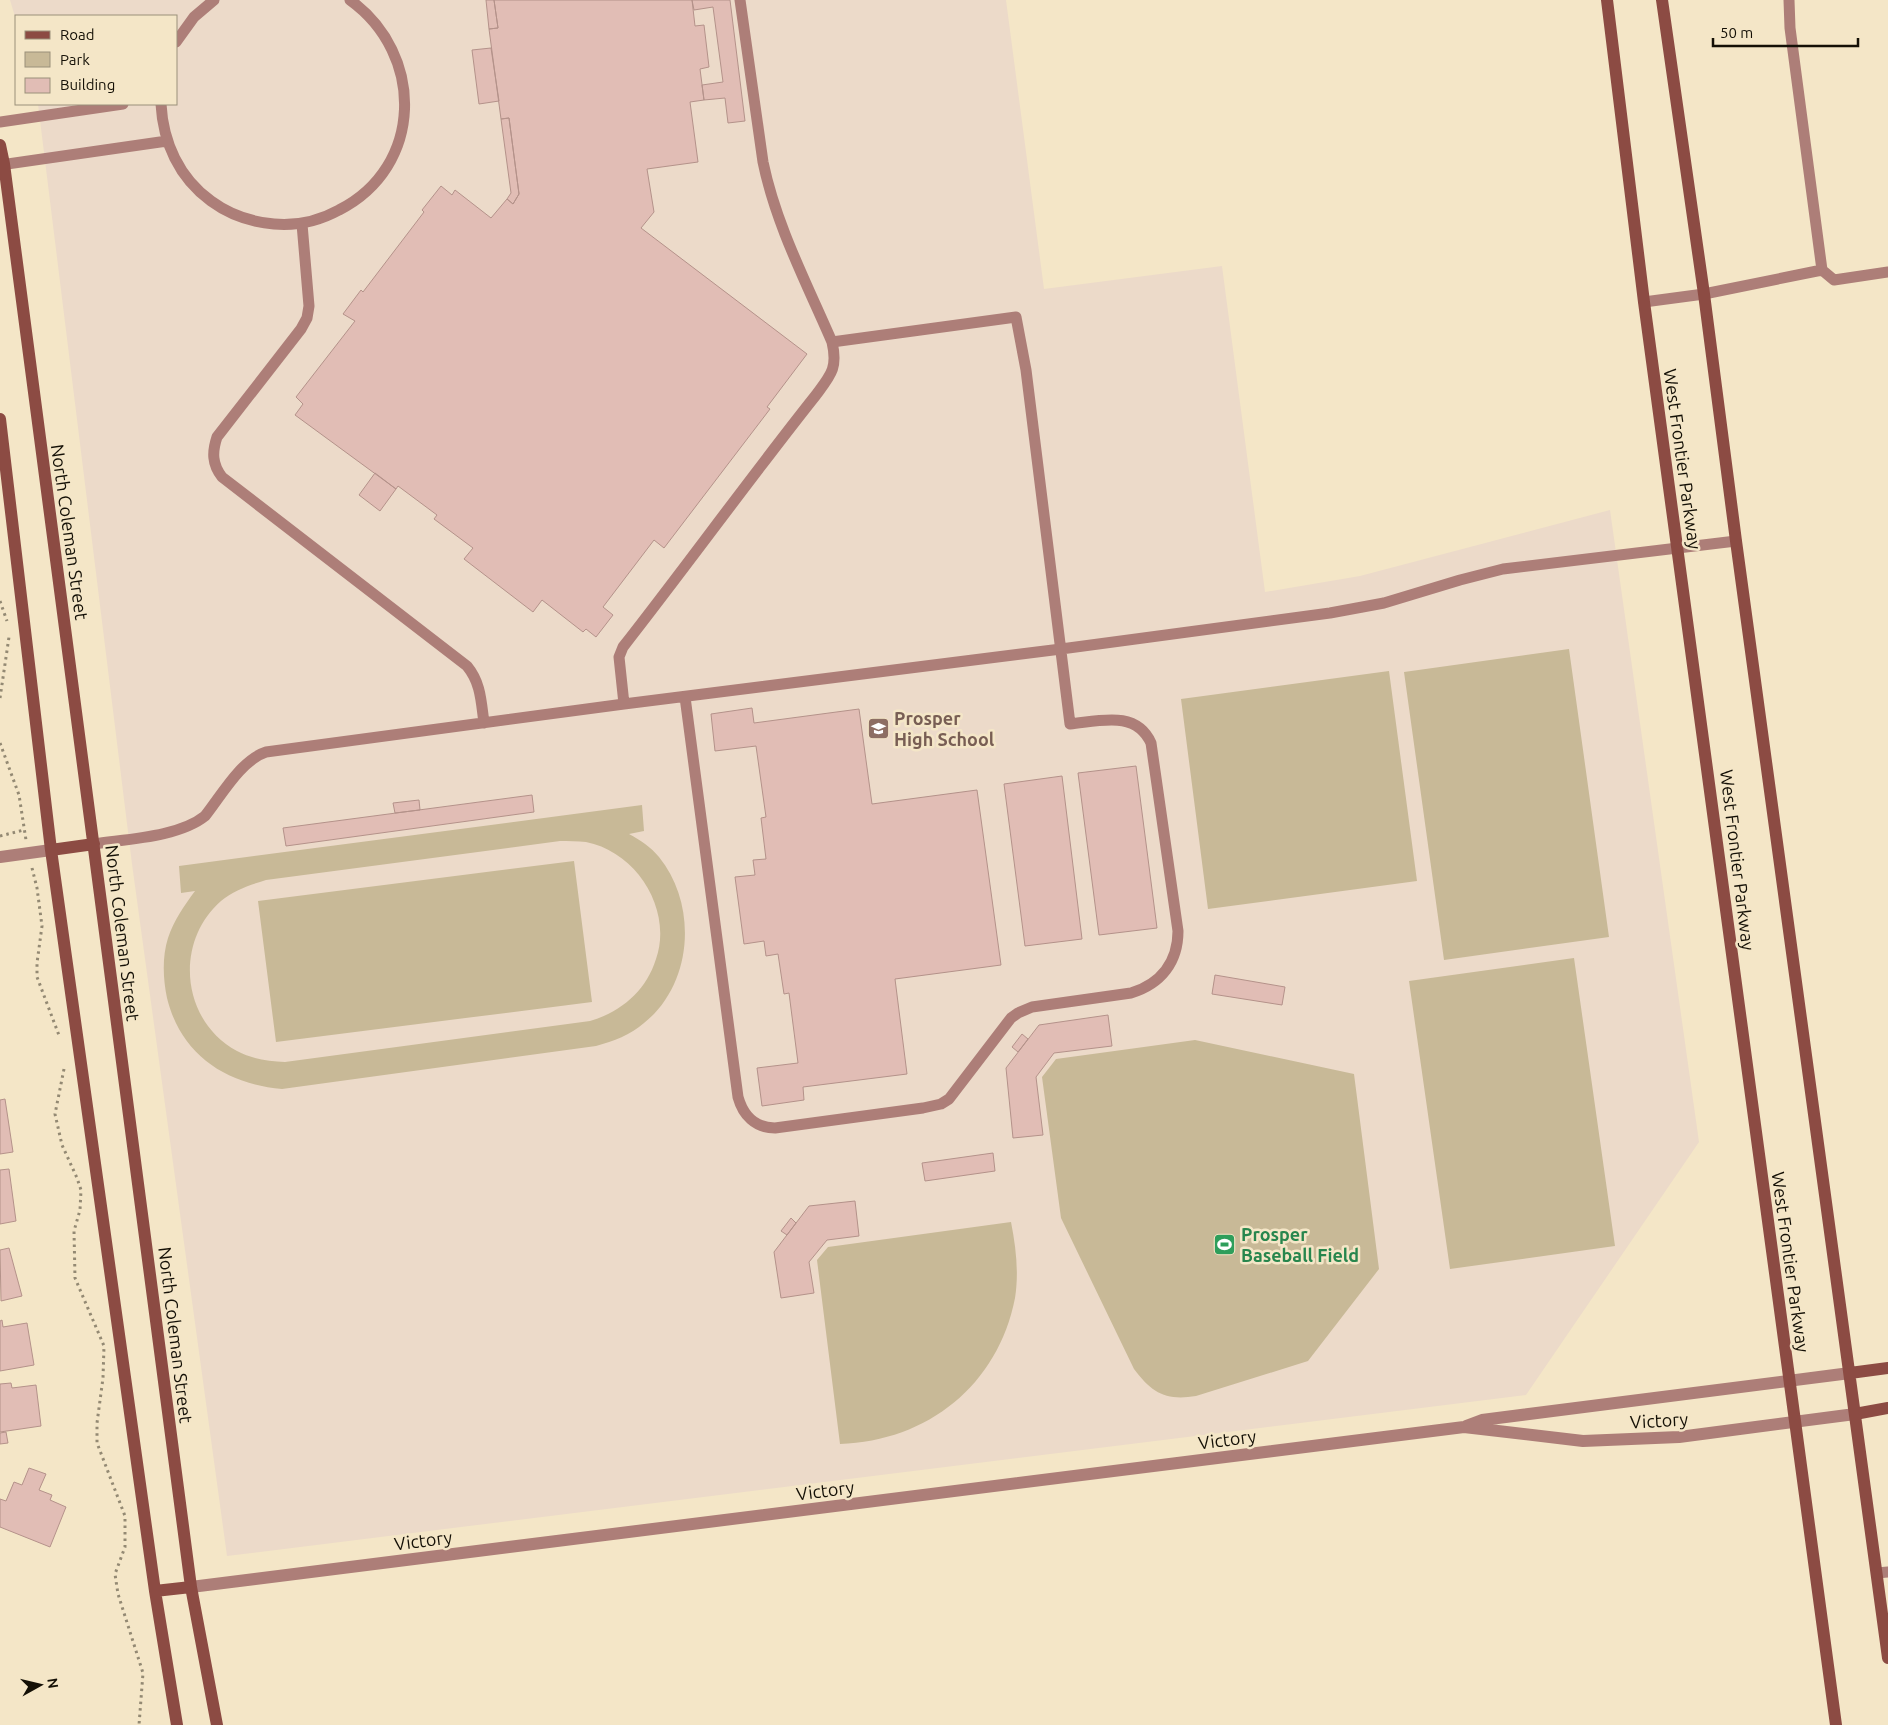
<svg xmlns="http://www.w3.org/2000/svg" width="1888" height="1725" font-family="Ubuntu,sans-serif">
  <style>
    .education { fill: #ecdac9 }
    .green { fill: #c8b997; fill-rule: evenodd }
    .building { fill: #e1bdb5; stroke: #b4928a }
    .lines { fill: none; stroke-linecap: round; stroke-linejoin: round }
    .path { stroke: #938973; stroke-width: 3; stroke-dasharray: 2.5 4; stroke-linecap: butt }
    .lane { stroke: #ad7e78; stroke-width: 11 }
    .street { stroke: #ad7e78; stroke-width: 12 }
    .secondary { stroke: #8c4b43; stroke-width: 12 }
    .labels { text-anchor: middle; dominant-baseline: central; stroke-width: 5; stroke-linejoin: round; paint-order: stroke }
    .street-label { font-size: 18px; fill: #141006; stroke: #f4e6c7 }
    .education-label { font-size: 18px; font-weight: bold; fill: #785e54; stroke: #f4e6c7; text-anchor: start }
    .leisure-label { font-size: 18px; font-weight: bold; fill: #27864d; stroke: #f4e6c7; text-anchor: start }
  </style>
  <rect width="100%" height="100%" fill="#f4e6c7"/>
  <!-- education -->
  <path class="education" d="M10,0H1006L1044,289L1222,266L1265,592L1360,576L1610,510L1699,1142L1526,1395L227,1556L132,864L38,104H176V16H16V20Z"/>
  <!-- green -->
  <path class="green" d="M1569,649L1609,937L1444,960L1404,672Z
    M1389,671L1417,881L1208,909L1181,699Z
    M642,805L644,831L629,834C640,840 651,847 659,857C698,905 693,984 644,1023C630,1035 614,1041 596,1046L282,1089C226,1084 181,1055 167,998C163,979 162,957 168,938C174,920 184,906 195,891L181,893L179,866ZM560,841C568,841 578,841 586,842C637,852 673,910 656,959C646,991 621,1012 590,1021L285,1062C268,1061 252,1059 237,1051C181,1021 174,942 221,901C234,890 250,885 266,880Z
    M574,861L592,1002L276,1042L258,901Z
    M1574,958L1615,1246L1450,1269L1409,981Z
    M1195,1040L1354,1074L1379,1269L1308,1361L1196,1396C1166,1401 1152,1393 1134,1369L1061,1218L1042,1077L1056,1059Z
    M1011,1222C1016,1247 1019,1273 1015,1298C998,1385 928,1441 840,1444L817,1260L828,1247Z"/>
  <!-- building -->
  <path class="building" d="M486,0H494L498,28L489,29Z
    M494,0H692L695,26L704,25L709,67L700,69L704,100L690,102L698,162L647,169L654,212L641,228L807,354L767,407L770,409L664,548L654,540L603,607L613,615L596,637L586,629L583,632L542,600L533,612L464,559L473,548L434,519L437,515L398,486L396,489L295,415L303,404L296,397L355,321L343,314L361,290L363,292L424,212L422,210L441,186L452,195L455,190L491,218L507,199L513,204L519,194L509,118L501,119L489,29L498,28Z
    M692,0H730L745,121L728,123L725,98L704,100L702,85L723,82L713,7L694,10Z
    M491,48L499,101L479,104L472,50Z
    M509,118L519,194L513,204L507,199L511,193L501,119Z
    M375,473L396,489L380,511L359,495Z
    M752,708L754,723L859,709L872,804L977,790L1001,965L895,979L907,1074L803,1087L804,1100L762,1106L757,1068L798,1063L789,993L784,994L778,954L766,956L764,941L744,944L735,877L755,875L753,860L766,859L761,818L766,817L756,746L715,751L711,714Z
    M1136,766L1157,928L1099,935L1078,773Z
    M1062,776L1082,939L1025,946L1004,784Z
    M532,795L534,812L286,846L283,828Z
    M419,800L420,810L395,813L393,803Z
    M1215,975L1285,987L1282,1005L1212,994Z
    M1108,1015L1112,1046L1054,1053L1036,1077L1043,1135L1013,1138L1006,1068L1039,1025Z
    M1022,1034L1028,1039L1018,1052L1012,1047Z
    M5,1099L13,1152L0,1154V1100Z
    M993,1153L995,1171L925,1181L922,1163Z
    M9,1169L16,1221L0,1224V1170Z
    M855,1201L859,1236L827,1240L809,1262L814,1293L781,1298L774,1252L809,1206Z
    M791,1218L796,1223L787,1235L781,1231Z
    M9,1248L22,1296L1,1301L0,1250Z
    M2,1320L3,1327L27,1323L34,1365L0,1371V1321Z
    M11,1383L12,1388L36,1385L41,1426L0,1432V1384Z
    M6,1432L8,1443L0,1444V1433Z
    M29,1468L46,1474L39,1490L52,1495L50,1500L66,1507L50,1547L0,1527V1499L6,1501L14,1482L22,1485Z"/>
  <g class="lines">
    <!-- path -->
    <path class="path" d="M0,601L7,621
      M0,698L9,637
      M0,743L19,795L26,840
      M0,836L24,830
      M32,868L37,888L42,926L37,963V977L60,1038
      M64,1069L55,1114L62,1145L77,1178L81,1190L80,1210L74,1231L75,1278L104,1346L103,1378L97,1423V1443L125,1516V1547L115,1574L118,1594L143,1673L139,1725"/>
    <!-- lane -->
    <path class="lane" d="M1789,0L1790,28L1822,270L1834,280L1888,272
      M176,42L194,17L214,0
      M161,104C163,142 179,178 211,201C230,215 251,222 274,224C297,226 319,221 339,210C424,167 425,54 350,0
      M0,122L123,104
      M0,165L167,141
      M302,224L309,306L307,318L301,329L217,437C212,452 212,464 222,477L467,666C481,683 481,701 484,723
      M1644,302L1704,294L1822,270
      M685,697L738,1097C743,1115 755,1128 775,1128L923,1108L941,1104L949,1099L1011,1018L1018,1013L1032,1007L1131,993C1161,984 1178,962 1178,931L1151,743C1136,710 1100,721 1070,724L1026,370L1016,317L832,342
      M624,704L619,657L623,647C688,564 750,478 816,395C831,375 838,368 832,342C807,284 776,225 763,162L740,0
      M94,844C127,839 179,837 205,816C221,796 241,760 266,752L624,704L1061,649L1330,613L1384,603L1460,580L1503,569L1736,541
      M1877,1573L1888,1572"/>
    <!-- street -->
    <path class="street" d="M0,857L51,850
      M1466,1426L1482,1420L1850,1373
      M191,1587L1464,1427L1583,1441L1679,1437L1855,1414"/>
    <!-- secondary -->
    <path class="secondary" d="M1607,0L1644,302L1836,1725
      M1662,0L1704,294L1736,541L1888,1658
      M0,145L4,164L191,1587L217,1725
      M0,419L51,850L155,1591L177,1725
      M51,850L94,844
      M1850,1373L1888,1368
      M1855,1414L1888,1408
      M155,1591L191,1587"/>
  </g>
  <!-- icons -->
  <defs>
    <symbol id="school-square" viewBox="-11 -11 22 22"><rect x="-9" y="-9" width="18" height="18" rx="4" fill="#8d6e63" stroke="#f4e6c7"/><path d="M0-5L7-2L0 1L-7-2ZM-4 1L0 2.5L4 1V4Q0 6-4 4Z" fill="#fff"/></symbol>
    <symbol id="stadium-square" viewBox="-11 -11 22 22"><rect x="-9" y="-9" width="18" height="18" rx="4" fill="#2e9e5b" stroke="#f4e6c7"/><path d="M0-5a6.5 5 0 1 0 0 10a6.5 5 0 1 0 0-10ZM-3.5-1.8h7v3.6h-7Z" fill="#fff"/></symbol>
  </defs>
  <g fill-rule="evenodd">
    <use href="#school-square" x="866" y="716" width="25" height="25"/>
    <use href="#stadium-square" x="1212" y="1232" width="25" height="25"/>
  </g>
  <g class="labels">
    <!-- street labels -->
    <g class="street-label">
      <text transform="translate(1683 459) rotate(82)">West Frontier Parkway</text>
      <text transform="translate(70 532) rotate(82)">North Coleman Street</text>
      <text transform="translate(1738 860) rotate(83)">West Frontier Parkway</text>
      <text transform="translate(123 933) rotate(83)">North Coleman Street</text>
      <text transform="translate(1791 1262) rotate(82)">West Frontier Parkway</text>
      <text transform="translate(176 1335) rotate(83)">North Coleman Street</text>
      <text transform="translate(1659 1420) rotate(-3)">Victory</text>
      <text transform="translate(1227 1439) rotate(-7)">Victory</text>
      <text transform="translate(825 1490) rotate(-7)">Victory</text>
      <text transform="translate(423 1540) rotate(-7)">Victory</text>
    </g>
    <!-- education labels -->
    <g class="education-label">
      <text x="894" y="718">Prosper<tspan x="894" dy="21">High School</tspan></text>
    </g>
    <!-- leisure labels -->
    <g class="leisure-label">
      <text x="1241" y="1234">Prosper<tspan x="1241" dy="21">Baseball Field</tspan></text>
    </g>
  </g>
  <!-- legend -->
  <rect x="15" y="15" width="162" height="90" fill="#f4e6c7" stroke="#9a907a"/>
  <rect x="25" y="31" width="25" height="8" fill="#8c4b43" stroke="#9a907a"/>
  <text x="60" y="40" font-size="15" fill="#141006">Road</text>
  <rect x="25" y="52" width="25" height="15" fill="#c8b997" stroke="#9a907a"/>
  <text x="60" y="65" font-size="15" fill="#141006">Park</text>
  <rect x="25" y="78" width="25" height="15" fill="#e1bdb5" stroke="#9a907a"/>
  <text x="60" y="90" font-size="15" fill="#141006">Building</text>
  <!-- north arrow -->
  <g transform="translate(40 1685) rotate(82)" stroke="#f4e6c7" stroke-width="4" paint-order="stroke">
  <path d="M0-4L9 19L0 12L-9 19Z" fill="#141006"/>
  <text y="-8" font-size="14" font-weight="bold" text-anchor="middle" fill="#141006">N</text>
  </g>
  <!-- scale -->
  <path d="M1713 38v8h145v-8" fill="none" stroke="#141006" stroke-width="2.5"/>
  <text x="1720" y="38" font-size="15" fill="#141006" stroke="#f4e6c7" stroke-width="4" paint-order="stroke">50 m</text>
</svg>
